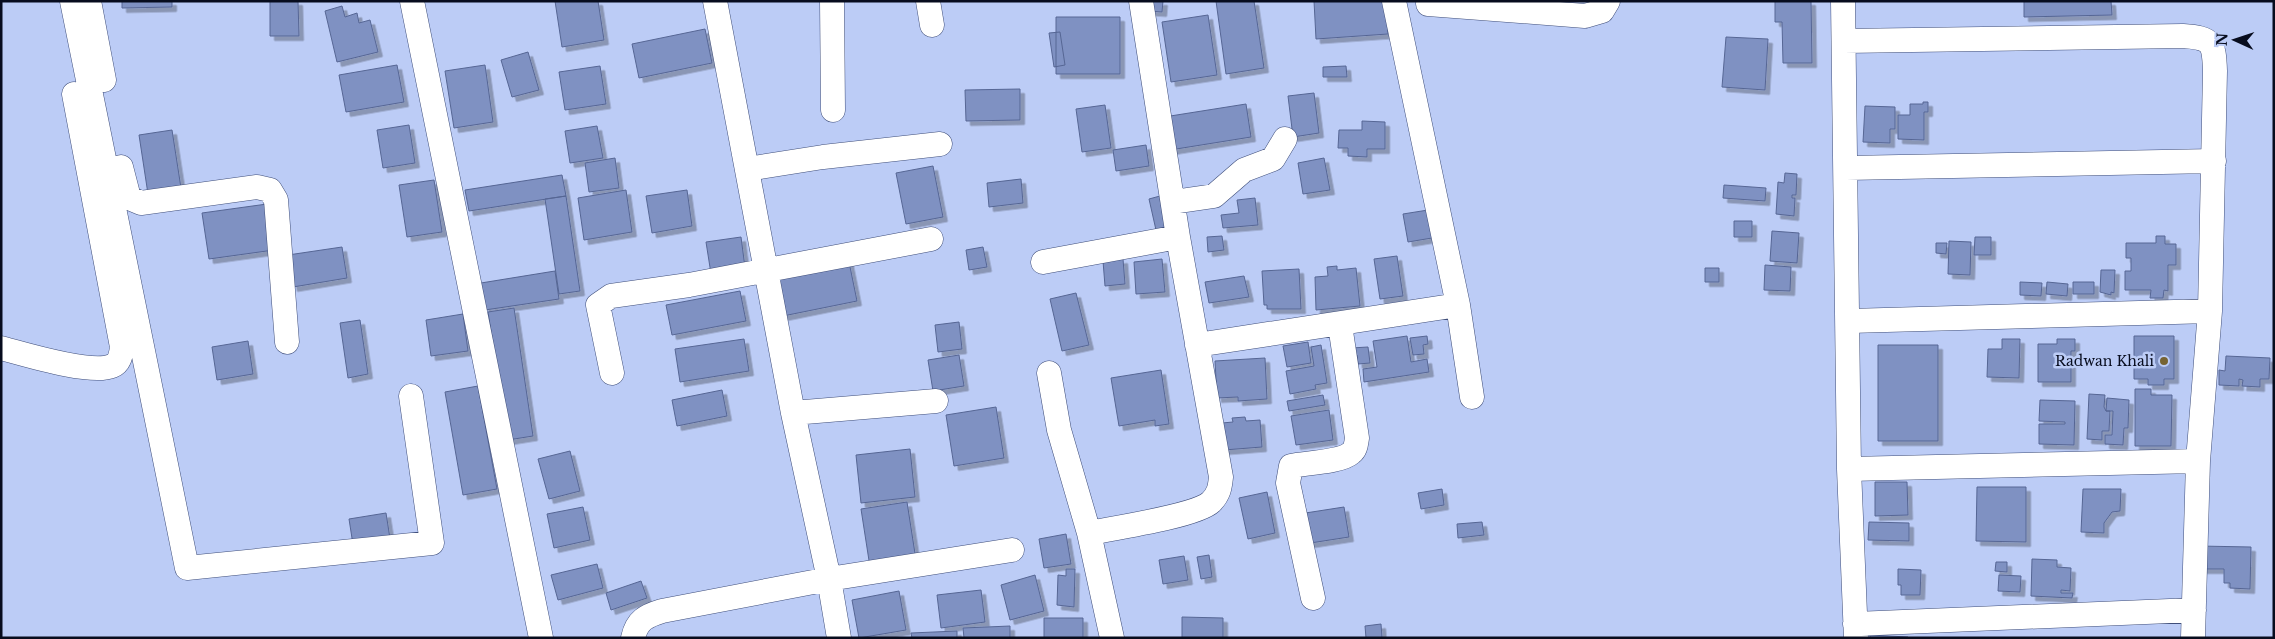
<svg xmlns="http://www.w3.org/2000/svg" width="2275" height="639" font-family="'Libre Baskerville',serif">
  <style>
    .building { fill: #7f91c2; stroke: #566694; filter: url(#shadow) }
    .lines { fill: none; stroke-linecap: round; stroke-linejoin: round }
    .minor-casing { stroke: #3f4e7a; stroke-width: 25 }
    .minor { stroke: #fff; stroke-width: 24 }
    .poi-dot { fill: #766332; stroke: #bcccf6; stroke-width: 2 }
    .labels { text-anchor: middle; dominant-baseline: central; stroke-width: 5; stroke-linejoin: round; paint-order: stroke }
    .poi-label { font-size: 14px; fill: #070c1e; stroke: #bcccf6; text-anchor: end }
  </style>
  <defs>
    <filter id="shadow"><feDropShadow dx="4.5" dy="4.5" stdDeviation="0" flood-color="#0004"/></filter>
  </defs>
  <rect width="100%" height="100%" fill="#bcccf6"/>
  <!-- building -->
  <path class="building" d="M122,1H172V7L122,8Z
    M270,1H298L299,36H270Z
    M555,1H598L604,40L562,47Z
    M1149,1H1163L1162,12L1148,11Z
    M1216,1H1254L1264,68L1226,74Z
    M1314,1H1386L1388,34L1316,39Z
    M1775,1H1811L1812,63H1783L1782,22H1775Z
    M2024,1H2111L2112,15L2024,17Z
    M342,6L345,17L357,13L359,23L370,20L378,52L337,62L325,11Z
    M1208,15L1217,75L1171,82L1162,22Z
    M1056,17H1120V74H1056Z
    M705,29L712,63L639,78L632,44Z
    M1060,32L1065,65L1054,67L1049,33Z
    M1726,37L1768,39L1765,90L1722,87Z
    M528,52L539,90L512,97L501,60Z
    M397,65L404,102L346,112L339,75Z
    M485,65L493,122L454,128L445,71Z
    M600,66L606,104L565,110L559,72Z
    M1346,66L1347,77H1323V67Z
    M1020,89V120L966,121L965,90Z
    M1314,93L1319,133L1293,137L1288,96Z
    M1923,102H1928V112H1924V140L1898,139V115H1910V104H1923Z
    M1246,104L1251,137L1170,150L1164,117Z
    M1105,105L1111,148L1082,152L1076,109Z
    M1865,106L1895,107V129H1890V143L1863,142Z
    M1362,121L1385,122V149H1367V157L1348,156V148H1338L1339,130H1362Z
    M409,125L415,163L383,168L377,130Z
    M597,126L603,158L570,163L565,131Z
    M172,130L181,188L148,194L139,135Z
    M1146,145L1149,166L1116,171L1113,150Z
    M615,158L619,188L589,192L585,163Z
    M1324,158L1330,190L1303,194L1298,163Z
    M933,166L943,217L906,224L896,173Z
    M1785,173L1797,174L1796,195H1792V198H1795L1794,216L1776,214L1778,182L1784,183Z
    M562,175L566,196L469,211L465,190Z
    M1021,179L1023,203L989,207L987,183Z
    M434,180L442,232L407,237L399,185Z
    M1724,185L1766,188L1765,201L1723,198Z
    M626,190L632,232L584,240L578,198Z
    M687,190L692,226L652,233L646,196Z
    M566,196L580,291L559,294L545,199Z
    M1160,196L1168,227L1156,230L1149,199Z
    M1255,198L1258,225L1223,228L1221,215L1239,213L1237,200Z
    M267,204L274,250L209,259L202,213Z
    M1428,210L1432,238L1408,242L1403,214Z
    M1734,221H1752V237H1734Z
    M1772,231L1799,233L1797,263L1770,261Z
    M1222,236L1224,250L1208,252L1207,237Z
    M2156,236H2165V244H2176V265H2168V291L2164,290L2163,298H2150L2151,290H2125V271H2131V258H2126V243H2156Z
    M741,237L746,275L712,280L706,242Z
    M1975,237H1991V255H1974Z
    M1949,241L1971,242L1970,275L1948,274Z
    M1936,243H1947L1946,254L1936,253Z
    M342,247L347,278L293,287L288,255Z
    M983,247L987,267L969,270L966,250Z
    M1397,256L1403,296L1380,299L1374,259Z
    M848,257L857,301L783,316L774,272Z
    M1123,259L1125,284L1105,286L1103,261Z
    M1162,259L1165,292L1136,294L1134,262Z
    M1765,265L1791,267L1790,291L1764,290Z
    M1337,266V270L1356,268L1360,306L1316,310L1315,277L1328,276L1327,267Z
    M1705,268H1719V282H1705Z
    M1299,269L1301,309H1267V305H1264L1262,271Z
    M2101,270H2115L2114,293L2111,292V295L2100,292Z
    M555,271L559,299L485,310L481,283Z
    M1244,276L1249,297L1209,303L1205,282Z
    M2020,282L2042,283L2041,296L2020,295Z
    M2047,282L2068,284L2067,296L2046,294Z
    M2073,282H2094V294H2073Z
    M740,291L746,321L672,335L666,305Z
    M1076,293L1089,345L1062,351L1050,299Z
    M514,308L533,436L508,440L488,312Z
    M463,314L468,351L431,356L426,320Z
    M360,320L368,374L348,378L340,323Z
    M959,322L962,349L938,352L935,325Z
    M1407,336L1411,362L1427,359L1429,372L1364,382L1363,369L1377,367L1373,341Z
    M1427,336L1428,344L1423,345L1424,354L1413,355L1410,338Z
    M2134,336H2174V379H2164V385H2148V379H2134Z
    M744,339L749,371L680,382L675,349Z
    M2002,339H2020L2019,378L1987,377L1988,349H2002Z
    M2057,339H2075V351H2071V382H2038V344H2057Z
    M248,341L253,374L217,380L212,347Z
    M1308,342L1311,363L1287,367L1283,346Z
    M1321,345L1327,383L1315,385L1316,389L1290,394L1286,371L1314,366L1311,347Z
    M1878,345H1938V441H1878Z
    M1368,347L1370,363L1358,364L1357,355L1352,356L1351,348Z
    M959,355L964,386L933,391L928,360Z
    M2226,356L2270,358L2269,379H2260V387L2242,386L2243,380L2239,379V386L2219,385V370L2225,371Z
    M1265,358L1267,399L1238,401V397L1217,398L1215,361Z
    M1161,370L1169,424L1155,426V420L1119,426L1111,378Z
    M478,386L497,489L463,495L445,392Z
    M2135,389H2151V395H2172L2171,446H2135Z
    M722,390L727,416L677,426L672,400Z
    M2089,394L2105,395L2104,407L2106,411H2110L2109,431H2102V440L2087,439Z
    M1323,395L1325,405L1289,411L1287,401Z
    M2107,398L2129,400L2128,428H2124L2123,445L2105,444V435H2112L2113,411H2106Z
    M2040,400L2075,401L2074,445L2039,444V424H2065V422L2039,421Z
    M996,407L1004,458L954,466L946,415Z
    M1329,410L1333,440L1296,445L1291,416Z
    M1245,417L1246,421L1260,420L1262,447L1224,450L1222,423L1233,422L1232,418Z
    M910,449L915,497L861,503L856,455Z
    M570,451L580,491L549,499L538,459Z
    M1875,482H1907L1908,515L1875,516Z
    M1977,487H2026V542L1976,541Z
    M1442,489L1444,505L1421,509L1418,493Z
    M2083,489H2121L2120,511L2112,512L2104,523V533L2081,532Z
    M1267,492L1275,533L1248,539L1239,498Z
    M907,502L916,560L870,567L861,509Z
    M583,507L590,540L554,548L547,514Z
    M1344,507L1349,537L1304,544L1299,514Z
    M386,513L391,545L354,551L349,519Z
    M1482,522L1484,535L1458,538L1457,524Z
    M1869,522L1909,523V541L1868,540Z
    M1066,534L1071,564L1044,568L1039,539Z
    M2199,546L2251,547L2250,589L2230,588V583H2224V569H2199Z
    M1209,555L1212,577L1201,579L1197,557Z
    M1184,556L1188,580L1163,584L1159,560Z
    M2032,559L2057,560V567L2071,568L2070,591L2061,590V593H2073L2072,598L2031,596Z
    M1996,562H2007V572L1995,571Z
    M597,564L603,588L558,600L551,575Z
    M1066,569H1075L1074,607L1057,605L1058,575L1066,576Z
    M1898,569L1921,570L1920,595H1901V585H1898Z
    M1035,575L1044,611L1010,620L1001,585Z
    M1999,575L2021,576L2020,592L1998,591Z
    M641,581L647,598L611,610L606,593Z
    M981,590L985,622L941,628L937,595Z
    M899,591L906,630L859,638L852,600Z
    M1182,617L1223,618V638H1182Z
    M1044,618H1083V638H1044Z
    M1381,624L1382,638H1366L1365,626Z
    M1010,626V638H964L963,628Z
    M957,631V638H912L911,633Z
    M1870,635L1908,637V638H1870Z"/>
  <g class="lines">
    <defs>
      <path id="minor" d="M72,1L187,568L432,543L411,396
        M89,1L104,80
        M412,1L541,638
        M715,1L793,413L829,579L839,638
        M832,1L833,110
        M928,1L932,25
        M1394,1L1458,305L1472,397
        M1843,1L1849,469L1856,638
        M1428,4L1585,16L1602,11L1608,1
        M1844,41L2183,36C2212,38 2214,42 2215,71L2210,311L2198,461L2193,638
        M121,167L129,198L141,203L257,187L270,190L276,200L287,342
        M1846,168L2214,161
        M747,169L823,157L940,144
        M1173,202L1214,196L1244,170L1273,159L1285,139
        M1043,262L1178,237
        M1849,321L2210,311
        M1197,345L1458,305
        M1,348C24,354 91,375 112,366C120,363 121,354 122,347L74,94
        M612,373L598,305L611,296L689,285L931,239
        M1049,373L1059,430L1089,533
        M793,413L936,401
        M1849,469L2198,461
        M1313,598L1288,483L1291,466C1306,463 1341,462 1351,453C1356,449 1356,444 1357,438L1340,325
        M1855,624L2194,610
        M633,638C637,620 646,616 662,611L829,579L1012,550
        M1112,638L1089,533C1114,528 1196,516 1211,502C1219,494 1220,487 1221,477L1178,237L1141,1"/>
    </defs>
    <!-- minor casing -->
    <use href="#minor" class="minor-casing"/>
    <!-- minor -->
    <use href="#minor" class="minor"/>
  </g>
  <!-- markers -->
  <circle class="poi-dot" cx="2164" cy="361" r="5"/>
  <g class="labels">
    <!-- poi labels -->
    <g class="poi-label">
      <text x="2154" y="361">Radwan Khali</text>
    </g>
  </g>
  <!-- border -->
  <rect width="2275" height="639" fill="none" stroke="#070c1e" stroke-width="5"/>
  <!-- north arrow -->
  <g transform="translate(2235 40) rotate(273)" stroke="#bcccf6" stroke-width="4" paint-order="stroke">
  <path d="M0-4L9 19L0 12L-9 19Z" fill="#070c1e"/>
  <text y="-8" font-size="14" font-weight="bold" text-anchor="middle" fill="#070c1e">N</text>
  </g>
</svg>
